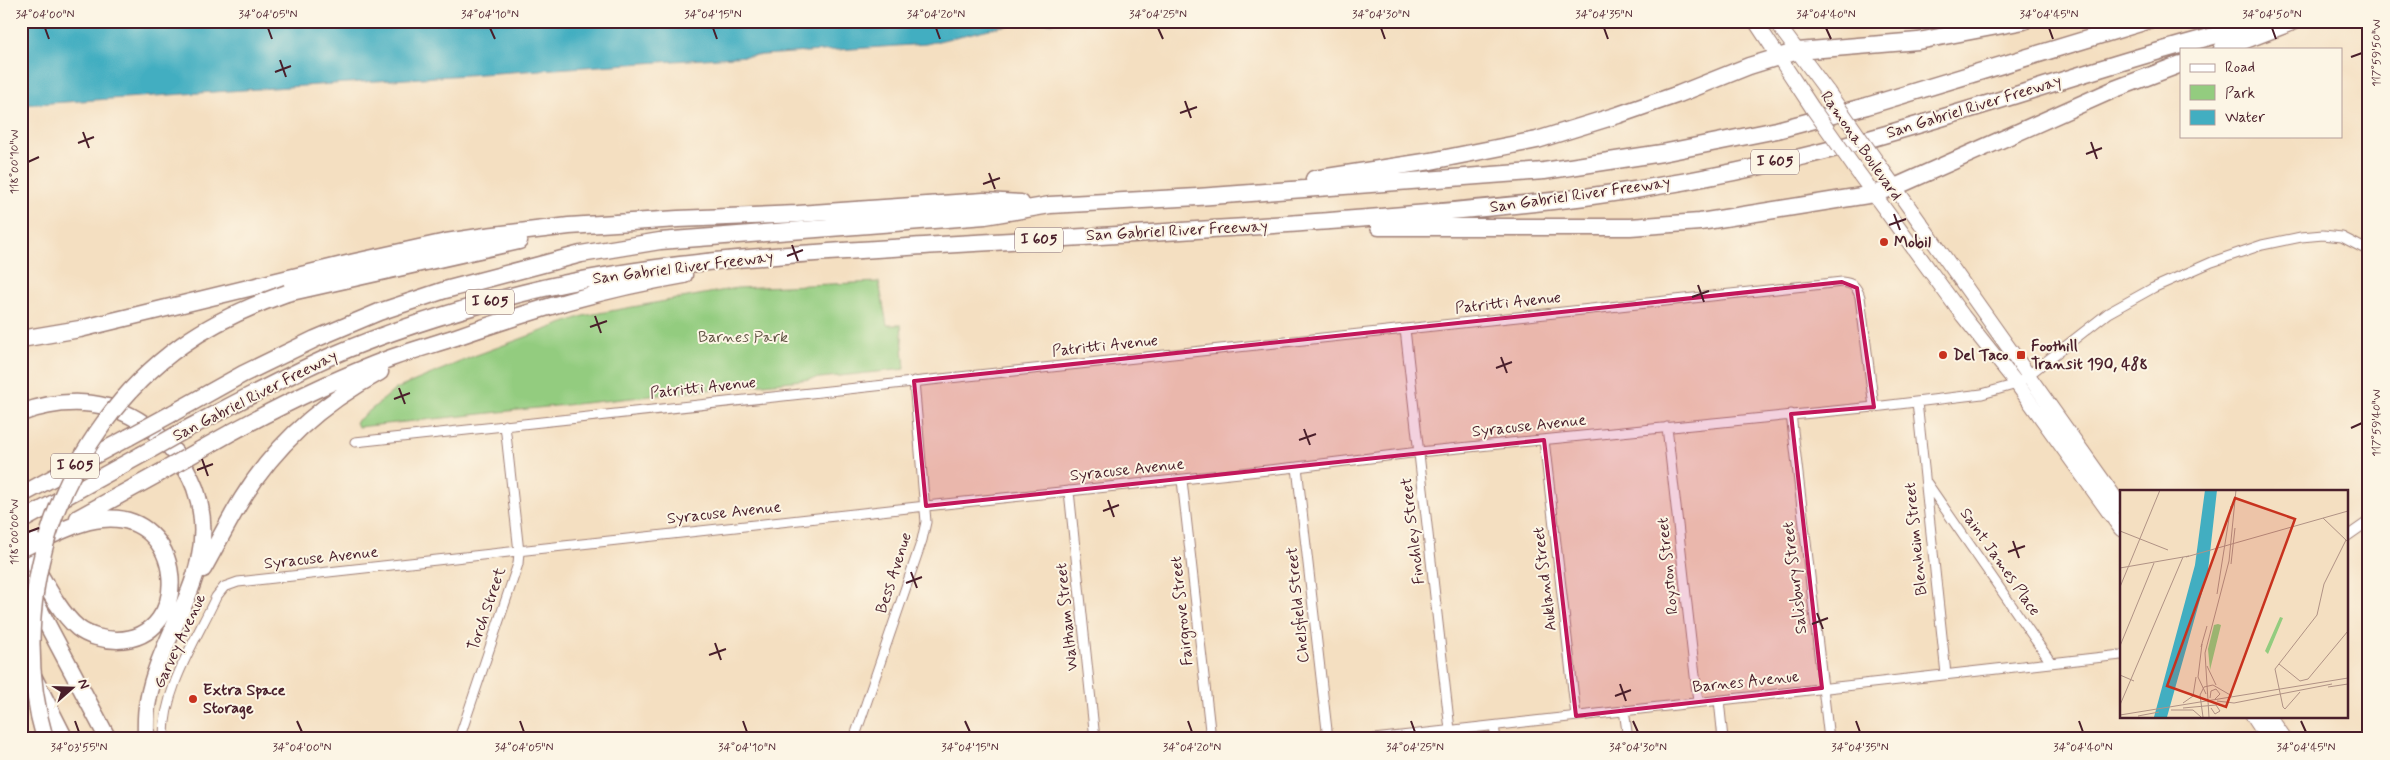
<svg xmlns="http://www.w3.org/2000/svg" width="2390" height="760" font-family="Mynerve,sans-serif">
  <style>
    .green { fill: #93cc7f; stroke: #6e7655 }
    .water { fill: #42aec1; stroke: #466676 }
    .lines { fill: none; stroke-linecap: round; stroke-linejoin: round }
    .minor-casing { stroke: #9f7f76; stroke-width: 11 }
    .primary-casing { stroke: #9f7f76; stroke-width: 16 }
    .motorway-casing { stroke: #9f7f76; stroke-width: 19 }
    .minor { stroke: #fff; stroke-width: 9 }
    .primary { stroke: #fff; stroke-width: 14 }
    .motorway { stroke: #fff; stroke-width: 16 }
    .primary-bridge-casing { stroke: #9f7f76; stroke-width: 16; stroke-linecap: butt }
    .motorway-bridge-casing { stroke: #9f7f76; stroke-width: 19; stroke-linecap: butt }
    .primary-bridge { stroke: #fff; stroke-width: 14 }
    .motorway-bridge { stroke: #fff; stroke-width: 16 }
    .marked { fill: #c2185b; fill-opacity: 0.2; stroke: #c2185b; stroke-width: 4; stroke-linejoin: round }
    .ticks { fill: none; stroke: #4a1f2b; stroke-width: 2 }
    .poi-dot { fill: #c8321e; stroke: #fcf5e5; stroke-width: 2 }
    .labels { text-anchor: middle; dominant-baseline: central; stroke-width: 4; stroke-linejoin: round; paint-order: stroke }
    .shield { fill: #fcf5e5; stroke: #7f5f63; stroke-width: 1 }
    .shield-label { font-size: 15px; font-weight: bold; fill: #4a1f2b }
    .street-label { font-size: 16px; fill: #4a1f2b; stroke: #fcf5e5 }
    .poi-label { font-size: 16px; font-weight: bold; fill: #4a1f2b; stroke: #fcf5e5; text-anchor: start }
    .park-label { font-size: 16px; fill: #605344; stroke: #fcf5e5 }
    .inset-road { fill: none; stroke: #b09285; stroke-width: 1 }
    .view { fill: #c8321e; fill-opacity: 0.15; stroke: #c8321e; stroke-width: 2.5 }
    .inset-edge { fill: none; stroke: #4a1f2b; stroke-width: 2.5 }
    .neatline { fill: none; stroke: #4a1f2b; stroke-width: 2 }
    .ticks-label { font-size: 12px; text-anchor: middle; fill: #4a1f2b }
  </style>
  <rect width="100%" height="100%" fill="#fcf5e5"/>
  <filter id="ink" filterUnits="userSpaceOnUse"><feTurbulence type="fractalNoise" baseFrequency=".02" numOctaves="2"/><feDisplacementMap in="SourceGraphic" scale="10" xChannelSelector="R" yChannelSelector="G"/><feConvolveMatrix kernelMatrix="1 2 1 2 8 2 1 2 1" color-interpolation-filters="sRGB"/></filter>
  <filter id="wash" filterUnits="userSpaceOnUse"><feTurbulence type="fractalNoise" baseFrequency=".0096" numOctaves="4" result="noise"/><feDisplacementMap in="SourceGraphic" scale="20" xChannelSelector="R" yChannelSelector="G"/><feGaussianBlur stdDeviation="1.12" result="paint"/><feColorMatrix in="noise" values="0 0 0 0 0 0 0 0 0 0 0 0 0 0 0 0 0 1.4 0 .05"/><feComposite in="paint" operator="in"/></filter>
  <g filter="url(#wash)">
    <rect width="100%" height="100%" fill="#f4dfc1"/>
    <!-- green -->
    <path class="green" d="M879,282L887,325H901L905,369L358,427L356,422L396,389L474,356L583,316L737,288Z"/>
    <!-- water -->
    <path class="water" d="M21,21H1075L1002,26L926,44L21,105Z"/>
  </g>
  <g filter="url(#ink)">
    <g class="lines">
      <defs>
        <path id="minor" d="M1405,329L1450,730
          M1917,402L1946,674
          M1791,414L1829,739
          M1667,427L1698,702
          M1544,440L1576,716
          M355,442L1842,282C1853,283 1857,287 1860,297L1874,407
          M1297,467L1328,739
          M1182,480L1211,739
          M1927,483L2050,661
          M1069,491L1095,739
          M2346,537L2369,521
          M1719,700L1723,739
          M1624,710L1628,739
          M1494,726L1496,739
          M164,739C163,689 195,642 216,597L224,587L238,582L926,506L1297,467L1419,452L1874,407L1982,394L2017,384L2108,313L2153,288L2212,262L2262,245L2301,237L2323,235L2342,237L2369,251
          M459,739L518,564L519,552L505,425
          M854,739L922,540L926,522L914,381
          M1374,739L2121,655"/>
        <path id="primary" d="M1755,21L1813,109
          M1775,21L1828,92
          M1877,162L2121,506
          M1854,167L1963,316L2017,384L2121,529
          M2253,716L2268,739
          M2269,716L2285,739"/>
        <path id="motorway" d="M2222,49L2295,21
          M1314,179L1431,161L1537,140L1618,115L1679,94L1749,66L1798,51L1918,41L2024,21
          M1379,227H1630L1700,222L1874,194L1895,187L2115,89L2181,64
          M287,293L519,241
          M21,339L80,329L355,262L446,242L486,236L569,226L678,219L798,214L984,201L1021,203
          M21,413C62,398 107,398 144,424C167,440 185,462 195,488C224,569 161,626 148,701C145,713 146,726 146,739
          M173,413L243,374L315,339L379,312L445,290L581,254L660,241L985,216L1050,205L1198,197L1544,171L1662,153L1777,130L1867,106L2147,21
          M185,430C232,405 280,379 329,357C391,330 457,310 523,293C659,259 801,254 940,245C1087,237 1234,229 1381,217C1449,211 1517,206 1585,197C1663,187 1741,172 1817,153C1971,114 2119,57 2273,21
          M200,450C261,415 324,383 391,358C413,350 435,344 456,337C534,310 602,289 684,275
          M21,495L129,437
          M78,518L158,474
          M21,521L141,455
          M21,542C36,566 57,611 78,628C88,636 104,640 117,640C195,639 186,510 102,519C79,521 57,533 37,542
          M203,569C216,546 228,522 242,499C275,445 324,402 380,372
          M21,575L108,739
          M21,652L65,739"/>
      </defs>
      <!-- minor casing -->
      <use href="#minor" class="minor-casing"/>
      <!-- primary casing -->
      <use href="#primary" class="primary-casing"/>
      <!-- motorway casing -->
      <use href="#motorway" class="motorway-casing"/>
      <!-- minor -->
      <use href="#minor" class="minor"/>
      <!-- primary -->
      <use href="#primary" class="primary"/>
      <!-- motorway -->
      <use href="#motorway" class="motorway"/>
      <defs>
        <path id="primary-bridge" d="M1828,92L1877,162
          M1813,109L1854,167"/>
        <path id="motorway-bridge" d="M129,437L173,413
          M141,455L185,430
          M158,474L200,450
          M21,549L35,542
          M45,739C3,596 62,431 182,345C214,322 250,306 287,293"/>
      </defs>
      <!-- primary-bridge casing -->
      <use href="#primary-bridge" class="primary-bridge-casing"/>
      <!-- motorway-bridge casing -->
      <use href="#motorway-bridge" class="motorway-bridge-casing"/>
      <!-- primary-bridge -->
      <use href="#primary-bridge" class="primary-bridge"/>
      <!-- motorway-bridge -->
      <use href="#motorway-bridge" class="motorway-bridge"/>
    </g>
  </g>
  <!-- marked area -->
  <path class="marked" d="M1842,282L1857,288L1874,407L1791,414L1822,688L1576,716L1544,440L926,506L914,381Z"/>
  <!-- ticks -->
  <path class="ticks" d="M45,28L49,39M268,28L272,39M490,28L495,39M713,28L717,39M936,28L940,39M1158,28L1163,39M1381,28L1385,39M1604,28L1608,39M1826,28L1831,39M2049,28L2053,39M2272,28L2276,39M2351,57L2362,53M280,60L286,77M275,72L291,66M1185,101L1191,118M1180,113L1197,107M83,132L89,148M2091,142L2097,159M78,143L94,137M2086,154L2102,148M28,162L39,157M989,173L995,189M983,184L1000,178M1894,214L1900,230M1889,225L1906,219M792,245L798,261M787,256L803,250M1698,285L1704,302M1692,297L1709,291M595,316L601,333M590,327L607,321M1501,357L1507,373M1496,368L1512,362M399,388L405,404M394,399L410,393M2351,428L2362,423M1304,429L1310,445M1299,440L1316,434M202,459L208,476M197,470L213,464M1108,500L1114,517M1103,511L1119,505M28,532L39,528M2013,541L2019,558M2008,552L2025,546M911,572L917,588M906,583L922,577M1817,613L1823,629M1812,624L1828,618M715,643L721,660M709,655L726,649M1620,684L1626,701M1615,696L1631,690M75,721L79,732M297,721L302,732M520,721L524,732M743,721L747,732M965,721L970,732M1188,721L1192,732M1411,721L1415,732M1633,721L1638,732M1856,721L1860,732M2079,721L2083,732M2301,721L2306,732"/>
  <!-- markers -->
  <g class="poi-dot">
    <circle cx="1884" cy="242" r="5"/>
    <circle cx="1943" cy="355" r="5"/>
    <rect x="2016" y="350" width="10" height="10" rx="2.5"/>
    <circle cx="193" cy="699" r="5"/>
  </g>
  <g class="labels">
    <!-- shield labels -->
    <g class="shield">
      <rect x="1751" y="149.5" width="48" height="25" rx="4"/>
      <rect x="1015" y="227.5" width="48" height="25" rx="4"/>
      <rect x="466" y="289.5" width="48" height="25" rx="4"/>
      <rect x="51" y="453.5" width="48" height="25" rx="4"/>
    </g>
    <g class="shield-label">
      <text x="1775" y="162">I 605</text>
      <text x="1039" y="240">I 605</text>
      <text x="490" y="302">I 605</text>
      <text x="75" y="466">I 605</text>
    </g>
    <!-- street labels -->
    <g class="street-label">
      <text transform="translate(1974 107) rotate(-17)">San Gabriel River Freeway</text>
      <text transform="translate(1861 146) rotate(55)">Ramona Boulevard</text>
      <text transform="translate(1580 195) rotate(-8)">San Gabriel River Freeway</text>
      <text transform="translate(1177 231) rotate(-3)">San Gabriel River Freeway</text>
      <text transform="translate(683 268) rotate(-7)">San Gabriel River Freeway</text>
      <text transform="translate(1508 303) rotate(-6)">Patritti Avenue</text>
      <text transform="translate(1105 346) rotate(-6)">Patritti Avenue</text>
      <text transform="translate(703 388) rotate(-6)">Patritti Avenue</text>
      <text transform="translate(255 396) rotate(-27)">San Gabriel River Freeway</text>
      <text transform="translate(1529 426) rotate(-6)">Syracuse Avenue</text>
      <text transform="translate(1127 470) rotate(-6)">Syracuse Avenue</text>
      <text transform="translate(724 513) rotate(-6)">Syracuse Avenue</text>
      <text transform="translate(1413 531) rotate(-97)">Finchley Street</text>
      <text transform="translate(1916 539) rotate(-96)">Blenheim Street</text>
      <text transform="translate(321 558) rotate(-6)">Syracuse Avenue</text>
      <text transform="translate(2000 562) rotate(55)">Saint James Place</text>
      <text transform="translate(1668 566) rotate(-96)">Royston Street</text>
      <text transform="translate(894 573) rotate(-72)">Bess Avenue</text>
      <text transform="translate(1795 578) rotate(-97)">Salisbury Street</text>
      <text transform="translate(1545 579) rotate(-97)">Aukland Street</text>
      <text transform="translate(1298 605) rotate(-96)">Chelsfield Street</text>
      <text transform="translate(487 609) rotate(-71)">Torch Street</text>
      <text transform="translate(1182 611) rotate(-96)">Fairgrove Street</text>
      <text transform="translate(1067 617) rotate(-96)">Waltham Street</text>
      <text transform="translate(180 641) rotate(-65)">Garvey Avenue</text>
      <text transform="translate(1746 682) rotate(-6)">Barnes Avenue</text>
    </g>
    <!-- poi labels -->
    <g class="poi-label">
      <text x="1894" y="242">Mobil</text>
      <text x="2031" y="346">Foothill<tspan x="2031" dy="18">Transit 190, 488</tspan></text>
      <text x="1953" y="355">Del Taco</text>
      <text x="203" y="690">Extra Space<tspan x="203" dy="18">Storage</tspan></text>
    </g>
    <!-- park labels -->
    <g class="park-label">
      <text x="743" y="337">Barnes Park</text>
    </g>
  </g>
  <!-- overview -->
  <g transform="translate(2120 490)">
    <rect width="228" height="228" fill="#f4dfc1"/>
    <path d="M160,127L163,128L148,164L145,161ZM98,134L101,135L90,180L88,159L94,135Z" fill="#93cc7f"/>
    <path d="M85,0H97L88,81L47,227H34L75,75Z" fill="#42aec1"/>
    <path class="inset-road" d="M203,28L227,51M0,41L48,60M66,67L228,21M111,74L115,38M0,78L69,66M0,97L40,0M97,104L111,16M82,154L78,187L86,204M0,156L34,73M81,157L87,136M159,174L180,191L188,189L228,141M87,176L96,195M0,185L14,191M208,197L228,194M180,202L165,219L163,217L155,179L197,125L204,94L226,50M90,208L91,201L96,199L100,204L95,209M97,211L114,213L212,194M63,213L73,206L76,187M0,215L63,67M63,218L96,215L100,221L95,224L91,218M51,220H73L81,227M0,225L228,188M18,226L39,222M83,227L80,205L84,197L93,195L112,206M89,227L85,163L109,71L116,0"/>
    <path class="view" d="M115,8L175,29L106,217L47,196Z"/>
    <rect width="228" height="228" class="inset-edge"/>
  </g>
  <!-- margin -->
  <rect width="2390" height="760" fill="none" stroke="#fcf5e5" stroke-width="55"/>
  <!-- legend -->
  <rect x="2180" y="48" width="162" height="90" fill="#fcf5e5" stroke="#b59f9b"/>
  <rect x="2190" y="64" width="25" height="8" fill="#ffffff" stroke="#b59f9b"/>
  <text x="2225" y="72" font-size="15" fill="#4a1f2b">Road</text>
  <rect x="2190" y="85" width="25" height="15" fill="#93cc7f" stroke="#b59f9b"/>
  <text x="2225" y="98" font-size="15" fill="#4a1f2b">Park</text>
  <rect x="2190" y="110" width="25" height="15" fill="#42aec1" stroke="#b59f9b"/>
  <text x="2225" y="122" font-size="15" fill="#4a1f2b">Water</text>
  <!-- north arrow -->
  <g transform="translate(72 688) rotate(70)" stroke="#fcf5e5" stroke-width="4" paint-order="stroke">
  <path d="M0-4L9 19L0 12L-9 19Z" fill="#4a1f2b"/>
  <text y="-8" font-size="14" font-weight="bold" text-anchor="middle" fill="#4a1f2b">N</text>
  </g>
  <rect x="28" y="28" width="2334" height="704" class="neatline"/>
  <g class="ticks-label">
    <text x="45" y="18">34°04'00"N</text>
    <text x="268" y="18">34°04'05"N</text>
    <text x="490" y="18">34°04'10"N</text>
    <text x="713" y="18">34°04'15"N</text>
    <text x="936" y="18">34°04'20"N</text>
    <text x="1158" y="18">34°04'25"N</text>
    <text x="1381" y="18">34°04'30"N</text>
    <text x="1604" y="18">34°04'35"N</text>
    <text x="1826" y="18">34°04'40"N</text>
    <text x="2049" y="18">34°04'45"N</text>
    <text x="2272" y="18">34°04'50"N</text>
    <text transform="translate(2376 53) rotate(-90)" y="4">117°59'50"W</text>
    <text transform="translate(14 162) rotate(-90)" y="4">118°00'10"W</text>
    <text transform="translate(2376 423) rotate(-90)" y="4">117°59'40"W</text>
    <text transform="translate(14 532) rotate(-90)" y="4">118°00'00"W</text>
    <text x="79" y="751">34°03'55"N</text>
    <text x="302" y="751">34°04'00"N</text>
    <text x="524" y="751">34°04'05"N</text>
    <text x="747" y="751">34°04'10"N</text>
    <text x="970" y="751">34°04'15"N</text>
    <text x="1192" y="751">34°04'20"N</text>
    <text x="1415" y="751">34°04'25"N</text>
    <text x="1638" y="751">34°04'30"N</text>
    <text x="1860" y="751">34°04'35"N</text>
    <text x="2083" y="751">34°04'40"N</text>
    <text x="2306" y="751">34°04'45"N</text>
  </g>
</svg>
